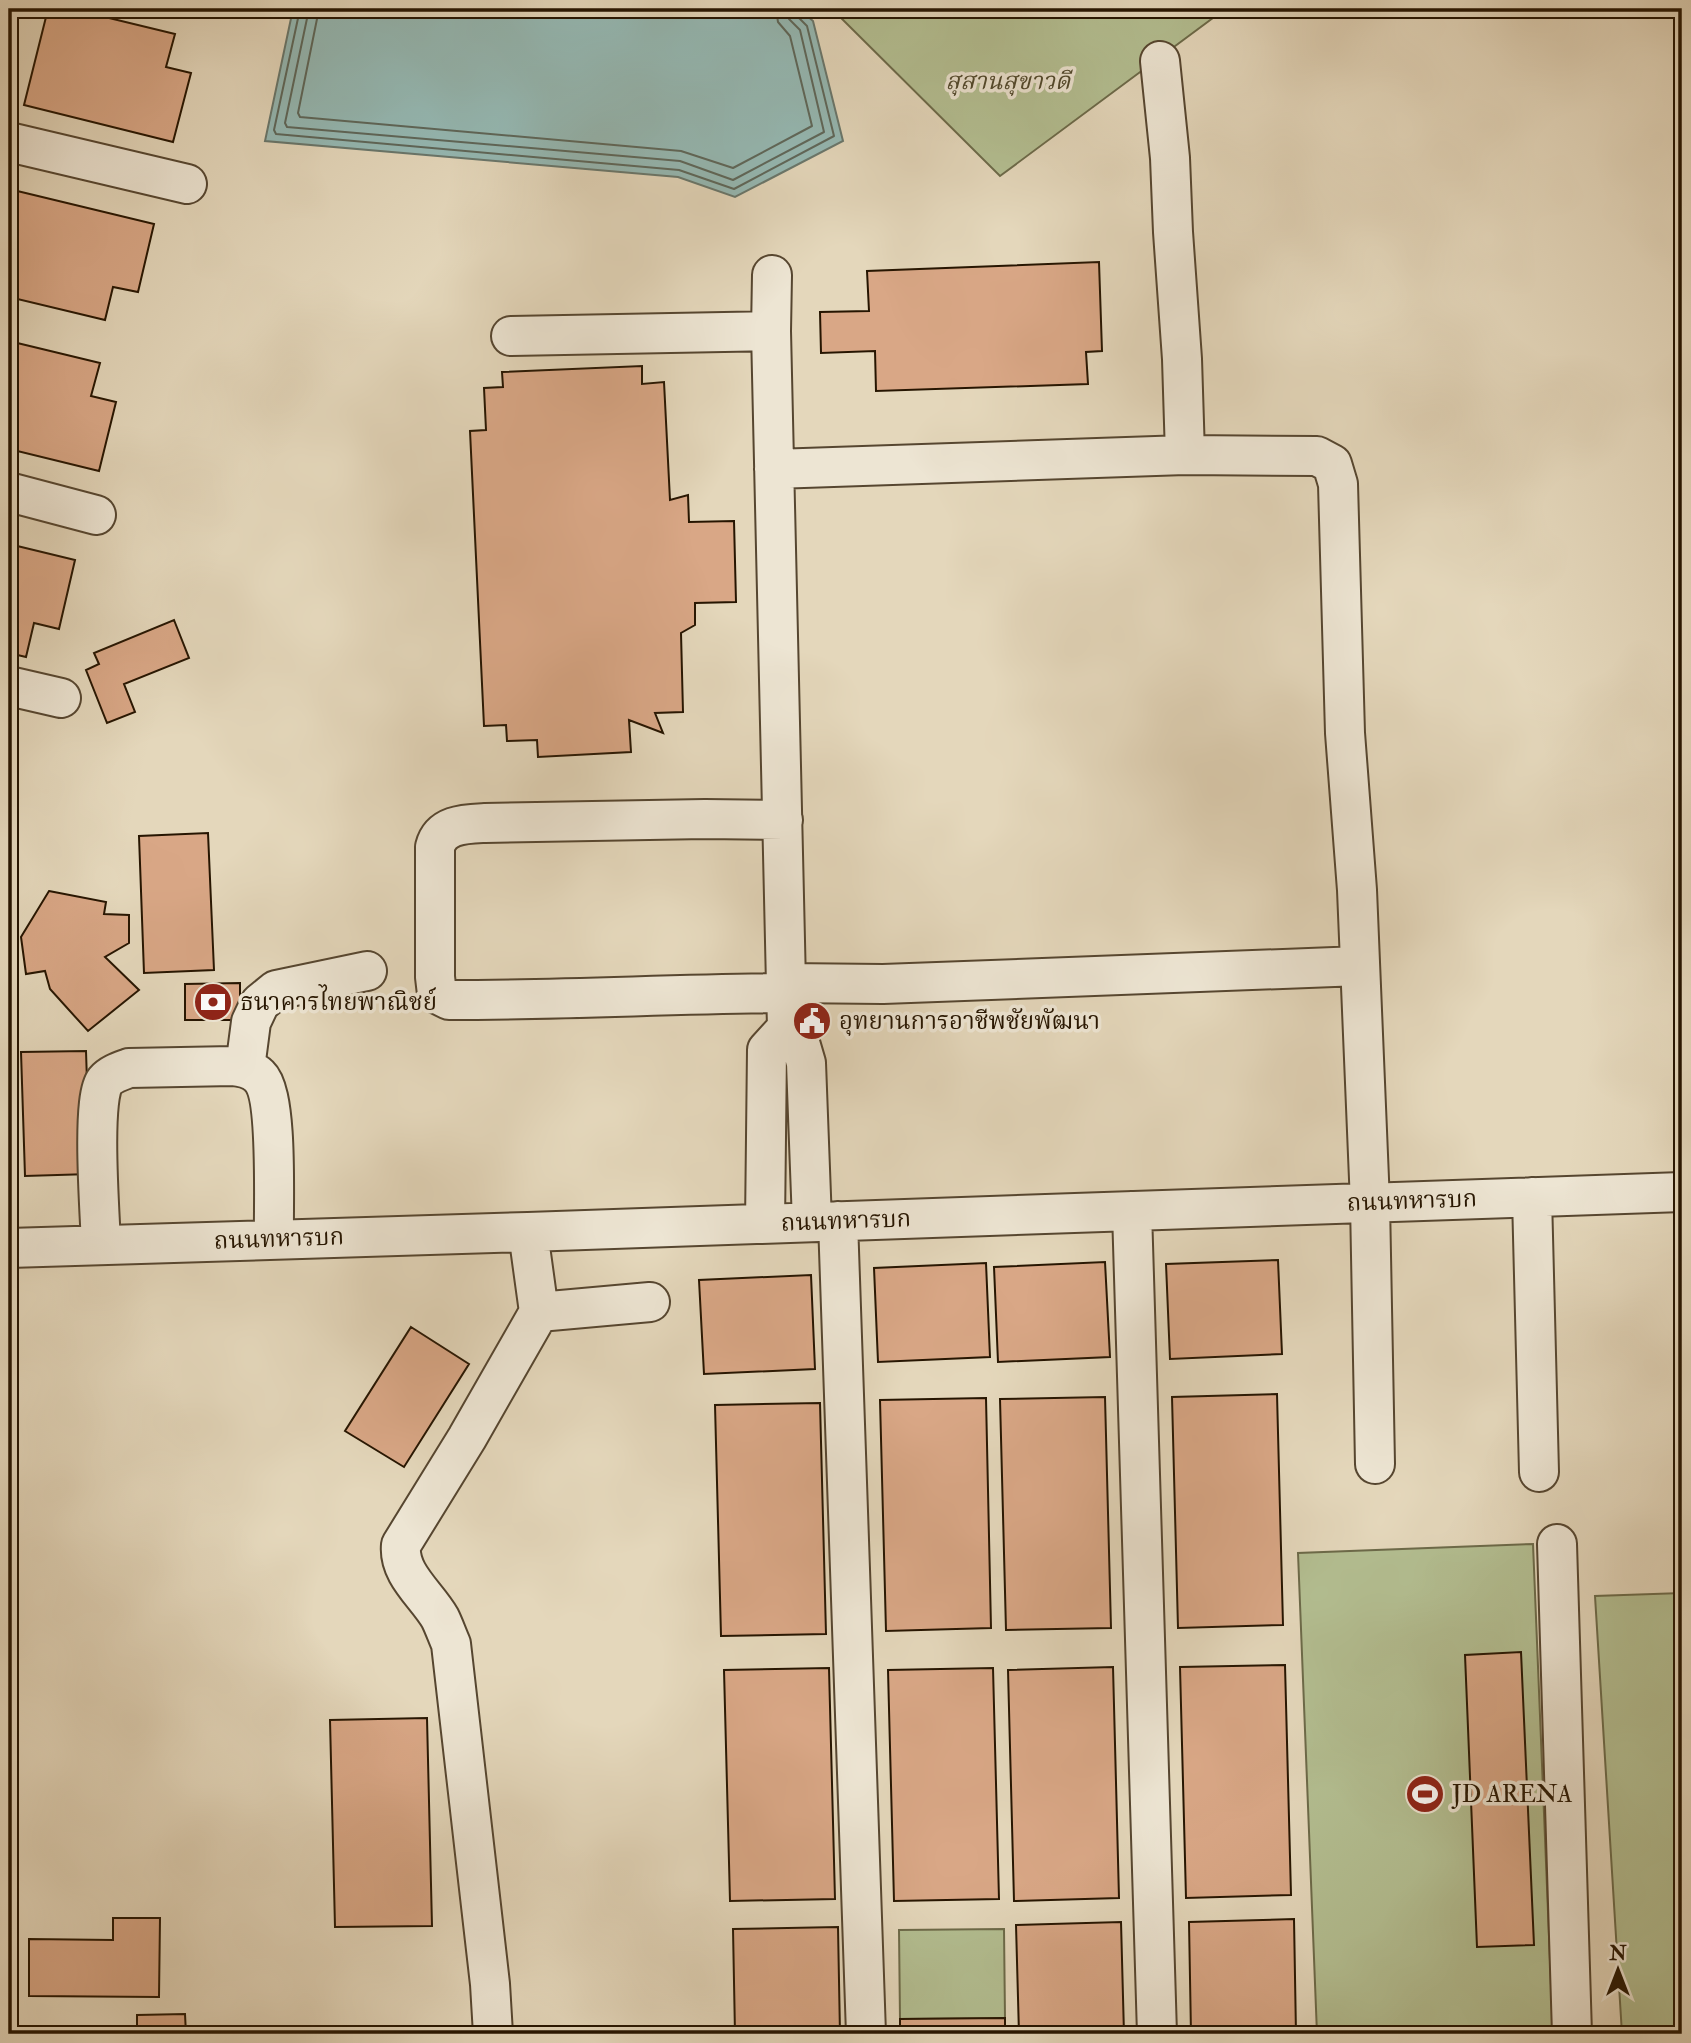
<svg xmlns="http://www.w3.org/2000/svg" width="1691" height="2043" font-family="'IM FELL Double Pica','Noto Serif Thai',serif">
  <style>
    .green { fill: #b3be91; stroke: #6c6a49; stroke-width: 2 }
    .water { fill: #95b9b4; stroke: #69776c; stroke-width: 2 }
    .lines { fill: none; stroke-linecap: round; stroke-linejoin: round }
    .shore { stroke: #5e675a; stroke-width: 2 }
    .building { fill: #d9a786; stroke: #261501; stroke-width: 2 }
    .minor-casing { stroke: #564630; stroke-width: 42 }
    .minor { stroke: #ede5d3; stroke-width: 38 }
    .labels { text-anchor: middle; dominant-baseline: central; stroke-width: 7; stroke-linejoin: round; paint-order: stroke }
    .park-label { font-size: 24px; font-style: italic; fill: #50482c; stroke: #ede5d3 }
    .poi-label { font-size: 24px; fill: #261501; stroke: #ede5d3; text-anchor: start }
    .street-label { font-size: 24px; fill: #261501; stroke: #ede5d3 }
  </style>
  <rect width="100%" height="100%" fill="#e4d7bb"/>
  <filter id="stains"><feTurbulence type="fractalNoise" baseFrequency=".00286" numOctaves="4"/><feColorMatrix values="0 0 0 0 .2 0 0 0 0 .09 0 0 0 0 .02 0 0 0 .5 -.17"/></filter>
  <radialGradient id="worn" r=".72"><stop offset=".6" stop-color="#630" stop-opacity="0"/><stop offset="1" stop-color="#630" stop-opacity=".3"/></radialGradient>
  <!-- green -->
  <path class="green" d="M832,9H1225L1000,176Z
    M1533,1544L1553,2034H1317L1298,1553Z
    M1682,1593V2034H1622L1595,1596Z
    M1004,1929L1005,2018L900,2019L899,1930Z"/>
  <!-- water -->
  <path class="water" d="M293,9H799L813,21L843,141L735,197L678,177L265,141Z"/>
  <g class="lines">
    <!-- shore -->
    <path class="shore" d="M300,9L274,130L276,134L679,170L734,189L834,136L807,26L797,16L795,9
      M309,9L285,123L287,127L680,161L733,180L824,132L800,30L789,19L786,9
      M319,9L298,113L300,117L681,151L733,168L812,126L790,36L778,22L776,9"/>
  </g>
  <!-- building -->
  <path class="building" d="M48,9H72L175,34L166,67L191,73L173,142L24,105Z
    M9,189L154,224L138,292L113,287L105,320L9,297Z
    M1099,262L1102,351L1086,352L1088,384L876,391L875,351L821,353L820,312L869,311L867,271Z
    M9,341L100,363L91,396L116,402L99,471L9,449Z
    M642,366V384L664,382L670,500L688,495L689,522L734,521L736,602L695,603V625L681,633L683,712L655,713L663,733L629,720L631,752L538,757L537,740L507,741L506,725L484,726L470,431L486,430L484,388L503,387L502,372Z
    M9,544L75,560L59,629L34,623L26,657L9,653Z
    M174,620L189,658L124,684L135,712L107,723L86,670L99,664L94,653Z
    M208,833L214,970L144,973L139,836Z
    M49,891L106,902L104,914L129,915V943L105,957L139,990L88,1031L50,989L45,971L26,974L21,937Z
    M240,983V1020H185V984Z
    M86,1051L90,1174L25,1176L21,1052Z
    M1278,1260L1282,1354L1170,1359L1166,1264Z
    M1105,1262L1110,1357L998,1362L994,1267Z
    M986,1263L990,1357L878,1362L874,1268Z
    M811,1275L815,1369L704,1374L699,1280Z
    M411,1327L469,1364L404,1467L345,1431Z
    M1277,1394L1283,1625L1178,1628L1172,1397Z
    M1105,1397L1111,1628L1006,1630L1000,1399Z
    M986,1398L991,1628L886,1631L880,1400Z
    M820,1403L826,1634L721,1636L715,1405Z
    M1521,1652L1534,1945L1477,1947L1465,1655Z
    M1285,1665L1291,1895L1186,1898L1180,1667Z
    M1113,1667L1119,1898L1014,1901L1008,1670Z
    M829,1668L835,1899L730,1901L724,1670Z
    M993,1668L999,1899L894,1901L888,1670Z
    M427,1718L432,1926L335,1927L330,1720Z
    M113,1918H160L159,1997L29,1996V1939L113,1940Z
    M1294,1919L1296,2034H1191L1189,1922Z
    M1121,1922L1124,2034H1019L1016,1925Z
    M838,1927L840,2034H735L733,1929Z
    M185,2014L186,2034H137V2015Z
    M1005,2018V2034H900V2019Z"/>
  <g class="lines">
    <defs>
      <path id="minor" d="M1160,61L1170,158L1173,232L1182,359L1185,455
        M9,142L187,184
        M772,275L771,331L787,1028L801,1046L806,1063L812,1222
        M511,336L771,331
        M774,469L1185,455L1317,456L1332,464L1338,484L1345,733L1357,890L1370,1203L1375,1464
        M9,492L96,515
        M9,686L61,698
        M783,820L705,819L485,823C465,824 441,824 435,847V977L437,994L449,1000C561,1000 674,994 786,993
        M786,983L883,984L1360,966
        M245,1068L251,1022L260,1003L276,990L367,971
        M1532,1197L1539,1472
        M1132,1211L1157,2034
        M838,1221L866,2034
        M765,1224L767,1050L787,1028
        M101,1244C100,1216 91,1098 105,1081C111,1074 121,1071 129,1068L233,1066C242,1067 252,1069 259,1076C279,1095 273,1207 274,1239
        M9,1248L528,1232L1682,1192
        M539,1312L650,1302
        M1557,1544L1572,2034
        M493,2034L490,1984L451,1644C447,1635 444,1626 440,1618C426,1594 398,1574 401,1545L467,1438L539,1312L528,1232"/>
    </defs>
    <!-- minor casing -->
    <use href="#minor" class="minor-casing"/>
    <!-- minor -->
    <use href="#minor" class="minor"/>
  </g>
  <!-- icons -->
  <defs>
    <symbol id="bank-disc" viewBox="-11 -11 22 22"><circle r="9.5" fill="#8f2418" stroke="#ede5d3"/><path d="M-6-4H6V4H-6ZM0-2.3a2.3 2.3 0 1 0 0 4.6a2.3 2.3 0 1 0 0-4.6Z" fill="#fff"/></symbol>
    <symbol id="civic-disc" viewBox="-11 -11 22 22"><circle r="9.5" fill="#8f2418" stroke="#ede5d3"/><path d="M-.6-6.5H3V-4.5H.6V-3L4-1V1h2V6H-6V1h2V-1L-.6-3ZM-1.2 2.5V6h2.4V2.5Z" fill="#fff"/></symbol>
    <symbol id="stadium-disc" viewBox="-11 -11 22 22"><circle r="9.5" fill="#8f2418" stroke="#ede5d3"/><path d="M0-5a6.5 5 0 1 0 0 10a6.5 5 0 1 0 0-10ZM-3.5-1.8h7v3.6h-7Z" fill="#fff"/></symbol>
  </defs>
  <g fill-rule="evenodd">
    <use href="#bank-disc" x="191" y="980" width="44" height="44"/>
    <use href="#civic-disc" x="790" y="999" width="44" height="44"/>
    <use href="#stadium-disc" x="1403" y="1772" width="44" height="44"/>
  </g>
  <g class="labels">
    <!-- park labels -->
    <g class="park-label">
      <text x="1008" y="81">สุสานสุขาวดี</text>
    </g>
    <!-- poi labels -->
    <g class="poi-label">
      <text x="240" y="1002">ธนาคารไทยพาณิชย์</text>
      <text x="839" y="1021">อุทยานการอาชีพชัยพัฒนา</text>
      <text x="1452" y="1794">JD ARENA</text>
    </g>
    <!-- street labels -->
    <g class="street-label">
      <text transform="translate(1412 1201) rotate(-2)">ถนนทหารบก</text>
      <text transform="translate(846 1221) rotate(-2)">ถนนทหารบก</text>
      <text transform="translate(279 1239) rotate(-2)">ถนนทหารบก</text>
    </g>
  </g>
  <!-- margin -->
  <rect width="1691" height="2043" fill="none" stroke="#e4d7bb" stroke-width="35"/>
  <rect x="10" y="10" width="1670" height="2022" fill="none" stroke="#261501" stroke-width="3.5"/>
  <rect x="18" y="18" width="1656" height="2008" fill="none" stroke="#261501" stroke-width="2"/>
  <!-- north arrow -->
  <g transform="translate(1618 1970)" stroke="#ede5d3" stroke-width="5" paint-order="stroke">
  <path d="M0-5L12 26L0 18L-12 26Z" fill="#261501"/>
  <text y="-10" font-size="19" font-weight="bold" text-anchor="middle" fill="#261501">N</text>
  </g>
  <rect width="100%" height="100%" filter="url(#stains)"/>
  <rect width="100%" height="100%" fill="url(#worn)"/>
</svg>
